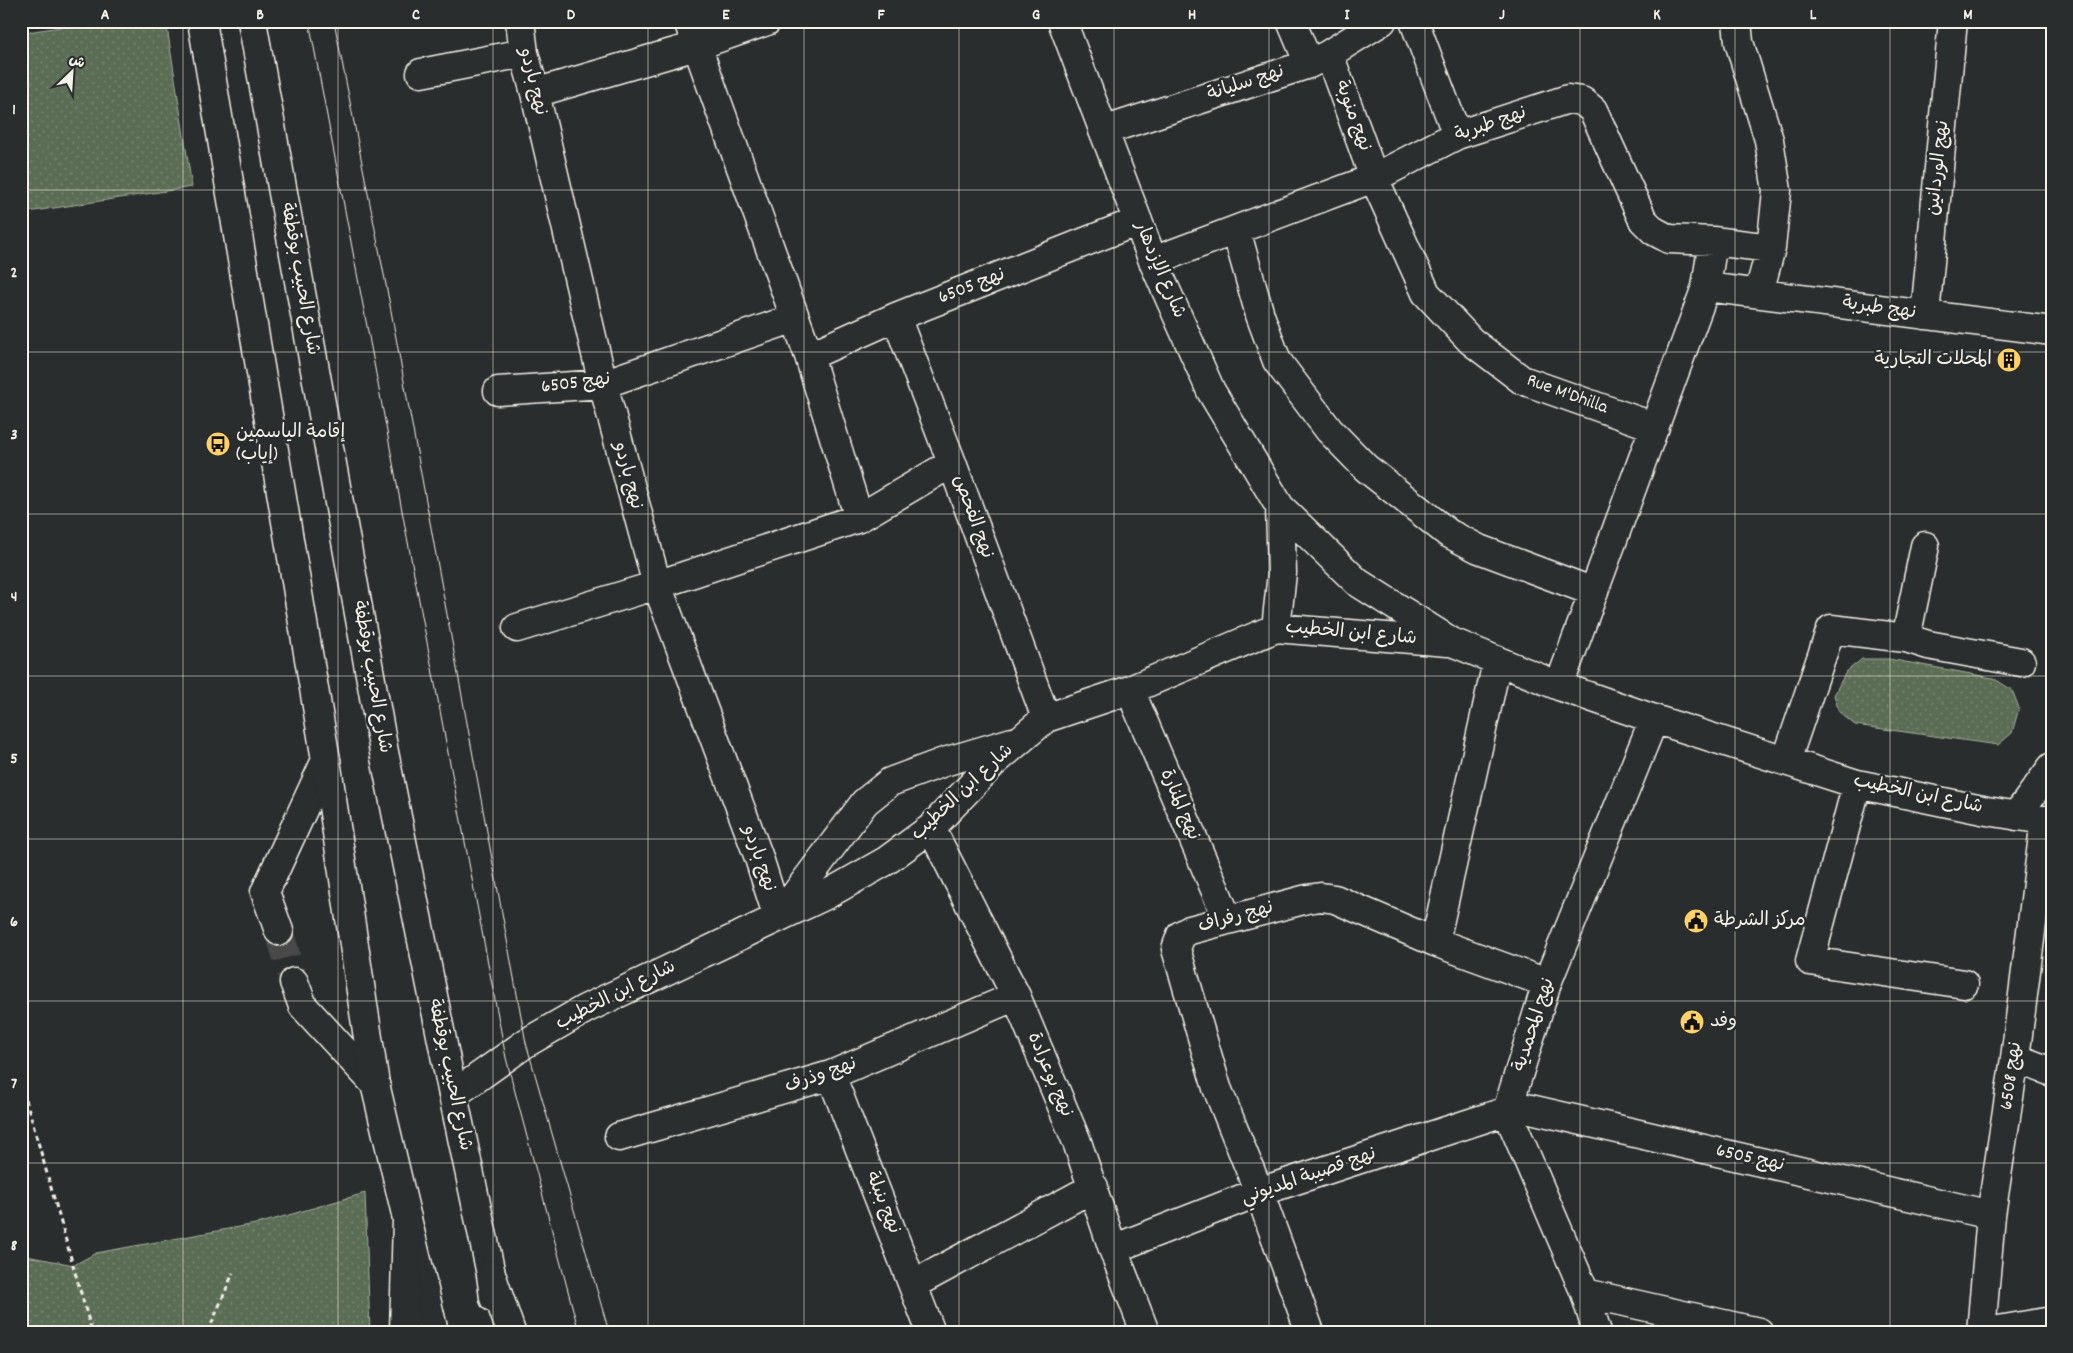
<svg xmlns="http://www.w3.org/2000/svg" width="2073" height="1353" font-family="Dekko,'Playpen Sans Arabic',sans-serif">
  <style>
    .grass { fill: url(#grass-dots); stroke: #a8af9f }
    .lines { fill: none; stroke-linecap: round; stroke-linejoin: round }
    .minor-tunnel { stroke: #484a4a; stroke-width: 28; stroke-dasharray: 28 14; stroke-linecap: butt }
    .minor-casing { stroke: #f4f1e8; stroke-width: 31 }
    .major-casing { stroke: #f4f1e8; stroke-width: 31 }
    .highway-casing { stroke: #f4f1e8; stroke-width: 31 }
    .path { stroke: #f4f1e8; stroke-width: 3; stroke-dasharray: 5 4; stroke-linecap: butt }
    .minor { stroke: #2a2d2e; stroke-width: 28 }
    .major { stroke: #2a2d2e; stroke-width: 28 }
    .highway { stroke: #2a2d2e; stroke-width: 28 }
    .tram { stroke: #f4f1e8; stroke-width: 1 }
    .grid { fill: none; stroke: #f4f1e8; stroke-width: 1; stroke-opacity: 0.55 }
    .labels { text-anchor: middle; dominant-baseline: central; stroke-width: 5; stroke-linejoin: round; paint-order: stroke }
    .street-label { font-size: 19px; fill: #f4f1e8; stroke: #2a2d2e }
    .poi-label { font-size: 19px; fill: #f4f1e8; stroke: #2a2d2e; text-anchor: start }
    .neatline { fill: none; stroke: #f4f1e8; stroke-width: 2 }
    .grid-label { font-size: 16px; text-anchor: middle; font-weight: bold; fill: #f4f1e8 }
  </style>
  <defs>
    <pattern id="grass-dots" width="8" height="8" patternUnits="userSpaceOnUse" patternTransform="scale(1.25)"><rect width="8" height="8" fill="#5c6d56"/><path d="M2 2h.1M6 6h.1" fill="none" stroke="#74826e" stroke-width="1.8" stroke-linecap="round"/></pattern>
  </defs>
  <rect width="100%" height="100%" fill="#2a2d2e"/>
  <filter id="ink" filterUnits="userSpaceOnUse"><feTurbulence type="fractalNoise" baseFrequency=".02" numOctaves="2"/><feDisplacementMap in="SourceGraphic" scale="10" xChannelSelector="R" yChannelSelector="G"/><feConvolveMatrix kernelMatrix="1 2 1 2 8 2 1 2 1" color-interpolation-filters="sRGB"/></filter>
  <g filter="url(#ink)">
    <!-- grass -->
    <path class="grass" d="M99,21H166L192,187L21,213V33Z
      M1862,659H1889L1993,678L2012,690L2019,708L2012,733L1998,745L1855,725L1839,712L1834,695L1846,672Z
      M365,1193L370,1332H21V1255L74,1265L96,1253L261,1223Z"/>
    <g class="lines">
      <!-- minor-tunnel -->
      <path class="minor-tunnel" d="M279,931L294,982"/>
      <defs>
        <path id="minor" d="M520,21L524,53L535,93L603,384L657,585L758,855L778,918
          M688,21L809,356L859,518
          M1062,21L1153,261L1211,391L1280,507L1357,582L1452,642L1559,686L1654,719L1857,784L1987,811L2045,820H2052
          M1291,21L1309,64
          M1414,21L1457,135
          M1737,21L1739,42L1769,140L1777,191L1771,248L1759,292
          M1329,54L1374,178L1426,293L1471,341L1522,380L1655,427
          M421,73L524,53
          M535,93L696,46L767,21
          M1103,131L1309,64L1329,54L1382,21
          M1236,230L1260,315L1277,361L1329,430L1366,468L1448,533L1479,549L1594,592
          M1153,261L1374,178L1457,135L1568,99L1582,101L1593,110L1643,220L1654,231L1669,239L1713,241L1771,248
          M1706,287L2052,331
          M1925,315L1953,21
          M896,317L952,463L1046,718
          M809,356L896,317L1138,221
          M498,391L603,384L795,318
          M517,628L657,585L859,518L952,463
          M1276,628L1282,573L1280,507
          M1906,638L1925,546
          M1559,686L1706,287L1713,241
          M1130,690L1228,920
          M1786,761L1831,629L1906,638L1928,645L2021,662
          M1857,784L1810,961L1964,984
          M2016,816L2052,767
          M931,828L1016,996L1077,1142L1113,1249L1145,1332
          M780,915L865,802L890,782L944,762L1012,742
          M279,931L265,892L326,760
          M1435,942L1497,662
          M294,982L303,1006L375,1084
          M2015,1058L2052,1072
          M831,1075L931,1332
          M453,1095L526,1043L585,1009L826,895L886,861L931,828L992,764L1046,718L1130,690L1276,628L1448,642
          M1509,1104L1991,1215
          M619,1137L831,1075L1016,996
          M1113,1249L1259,1192L1507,1111
          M914,1284L1094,1187
          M1585,1293L1759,1332
          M1310,1332L1259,1192L1217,1088L1176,949L1181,935L1190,930L1307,899L1321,897L1335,899L1435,942L1547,983
          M1597,1332L1585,1293L1507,1111L1547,983L1654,719
          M1981,1332L1991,1215L2015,1058L2045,820
          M1987,1332L2052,1321"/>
        <path id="major" d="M202,21L326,760L375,1084L434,1332
          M252,21L384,752L453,1095L491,1274L494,1298"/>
        <path id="highway" d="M491,1274L511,1332
          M404,1332L407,1219"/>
      </defs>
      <!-- minor casing -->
      <use href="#minor" class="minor-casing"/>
      <!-- major casing -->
      <use href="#major" class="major-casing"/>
      <!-- highway casing -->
      <use href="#highway" class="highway-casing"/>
      <!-- path -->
      <path class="path" d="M21,1082L92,1332
        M208,1332L233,1273"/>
      <!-- minor -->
      <use href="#minor" class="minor"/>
      <!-- major -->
      <use href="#major" class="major"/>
      <!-- highway -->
      <use href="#highway" class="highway"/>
      <!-- tram -->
      <path class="tram" d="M309,21L506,1058L579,1332
        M334,21L389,300L526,1043L609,1332"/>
    </g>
  </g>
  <!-- grid -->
  <path class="grid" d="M183,21V1332M338,21V1332M493,21V1332M648,21V1332M804,21V1332M959,21V1332M1114,21V1332M1269,21V1332M1425,21V1332M1580,21V1332M1735,21V1332M1890,21V1332M21,190H2052M21,352H2052M21,514H2052M21,676H2052M21,839H2052M21,1001H2052M21,1163H2052"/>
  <!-- icons -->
  <defs>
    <symbol id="building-disc" viewBox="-11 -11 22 22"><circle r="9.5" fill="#ffd166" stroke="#2a2d2e"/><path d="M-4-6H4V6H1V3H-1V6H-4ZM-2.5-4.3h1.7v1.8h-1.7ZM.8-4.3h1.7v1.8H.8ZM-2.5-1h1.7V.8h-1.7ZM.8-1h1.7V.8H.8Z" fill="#111"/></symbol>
    <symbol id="bus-disc" viewBox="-11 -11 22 22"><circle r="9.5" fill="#ffd166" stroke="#2a2d2e"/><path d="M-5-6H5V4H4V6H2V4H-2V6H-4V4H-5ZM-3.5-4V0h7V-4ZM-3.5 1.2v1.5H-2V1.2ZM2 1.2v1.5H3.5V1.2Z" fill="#111"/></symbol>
    <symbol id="civic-disc" viewBox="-11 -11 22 22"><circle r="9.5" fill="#ffd166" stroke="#2a2d2e"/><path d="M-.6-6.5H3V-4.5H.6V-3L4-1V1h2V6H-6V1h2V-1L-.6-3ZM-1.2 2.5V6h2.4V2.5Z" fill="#111"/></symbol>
  </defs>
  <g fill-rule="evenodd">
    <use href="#building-disc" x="1995" y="346" width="28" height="28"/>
    <use href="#bus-disc" x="204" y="430" width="28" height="28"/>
    <use href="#civic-disc" x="1682" y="907" width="28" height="28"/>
    <use href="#civic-disc" x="1678" y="1008" width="28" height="28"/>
  </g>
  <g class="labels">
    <!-- street labels -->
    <g class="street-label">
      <text transform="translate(532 82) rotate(76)">نهج باردو</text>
      <text transform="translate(1246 84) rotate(-18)">نهج سليانة</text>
      <text transform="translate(1352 116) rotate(70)">نهج منوبة</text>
      <text transform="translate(1491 125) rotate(-19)">نهج طبربة</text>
      <text transform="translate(1939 168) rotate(-84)">نهج الوردانين</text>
      <text transform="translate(1159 270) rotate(67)">شارع الإزدهار</text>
      <text transform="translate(299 279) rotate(80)">شارع الحبيب بوقطفة</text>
      <text transform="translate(972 287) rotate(-21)">نهج 6505</text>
      <text transform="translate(1879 309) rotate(8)">نهج طبربة</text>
      <text transform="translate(576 384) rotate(-7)">نهج 6505</text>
      <text transform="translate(1567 395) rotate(20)">Rue M'Dhilla</text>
      <text transform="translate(627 476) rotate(75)">نهج باردو</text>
      <text transform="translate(972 517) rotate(70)">نهج الفحص</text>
      <text transform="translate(1351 634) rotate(5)">شارع ابن الخطيب</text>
      <text transform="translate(371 677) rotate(80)">شارع الحبيب بوقطفة</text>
      <text transform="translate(963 793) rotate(-43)">شارع ابن الخطيب</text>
      <text transform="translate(1918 795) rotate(12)">شارع ابن الخطيب</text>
      <text transform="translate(1179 805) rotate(67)">نهج المنارة</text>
      <text transform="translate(758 859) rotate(71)">نهج باردو</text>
      <text transform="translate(1236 918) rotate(-15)">نهج رفراف</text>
      <text transform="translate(616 996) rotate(-27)">شارع ابن الخطيب</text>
      <text transform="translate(1535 1025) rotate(-72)">نهج المحمدية</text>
      <text transform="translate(449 1075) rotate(78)">شارع الحبيب بوقطفة</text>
      <text transform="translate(1049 1075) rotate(67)">نهج بوعرادة</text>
      <text transform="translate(821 1076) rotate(-19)">نهج وذرف</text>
      <text transform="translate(2012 1076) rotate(-82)">نهج 6508</text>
      <text transform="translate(1750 1159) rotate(13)">نهج 6505</text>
      <text transform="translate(1309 1177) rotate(-19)">نهج قصيبة المديوني</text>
      <text transform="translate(882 1203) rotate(68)">نهج بنبلة</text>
    </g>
    <!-- poi labels -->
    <g class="poi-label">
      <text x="1992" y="360" text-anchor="end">المحلات التجارية</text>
      <text x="236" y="433">إقامة الياسمين<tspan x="236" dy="22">(إياب)</tspan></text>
      <text x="1714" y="921">مركز الشرطة</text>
      <text x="1710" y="1022">وفد</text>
    </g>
  </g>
  <!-- margin -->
  <rect width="2073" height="1353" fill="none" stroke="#2a2d2e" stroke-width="55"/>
  <!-- north arrow -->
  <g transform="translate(72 72) rotate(25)" stroke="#2a2d2e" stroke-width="4" paint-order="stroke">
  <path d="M0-4L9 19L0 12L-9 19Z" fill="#f4f1e8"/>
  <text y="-8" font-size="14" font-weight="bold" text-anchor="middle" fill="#f4f1e8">ش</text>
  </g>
  <rect x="28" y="28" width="2018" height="1298" class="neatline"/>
  <g class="grid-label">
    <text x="105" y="19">A</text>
    <text x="260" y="19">B</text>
    <text x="416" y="19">C</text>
    <text x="571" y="19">D</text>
    <text x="726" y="19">E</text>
    <text x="881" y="19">F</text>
    <text x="1036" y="19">G</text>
    <text x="1192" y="19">H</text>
    <text x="1347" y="19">I</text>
    <text x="1502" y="19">J</text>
    <text x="1657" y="19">K</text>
    <text x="1813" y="19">L</text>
    <text x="1968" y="19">M</text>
    <text x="14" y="114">1</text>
    <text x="14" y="277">2</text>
    <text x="14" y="439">3</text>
    <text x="14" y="601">4</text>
    <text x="14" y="763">5</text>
    <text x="14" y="926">6</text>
    <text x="14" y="1088">7</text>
    <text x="14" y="1250">8</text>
  </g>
</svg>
